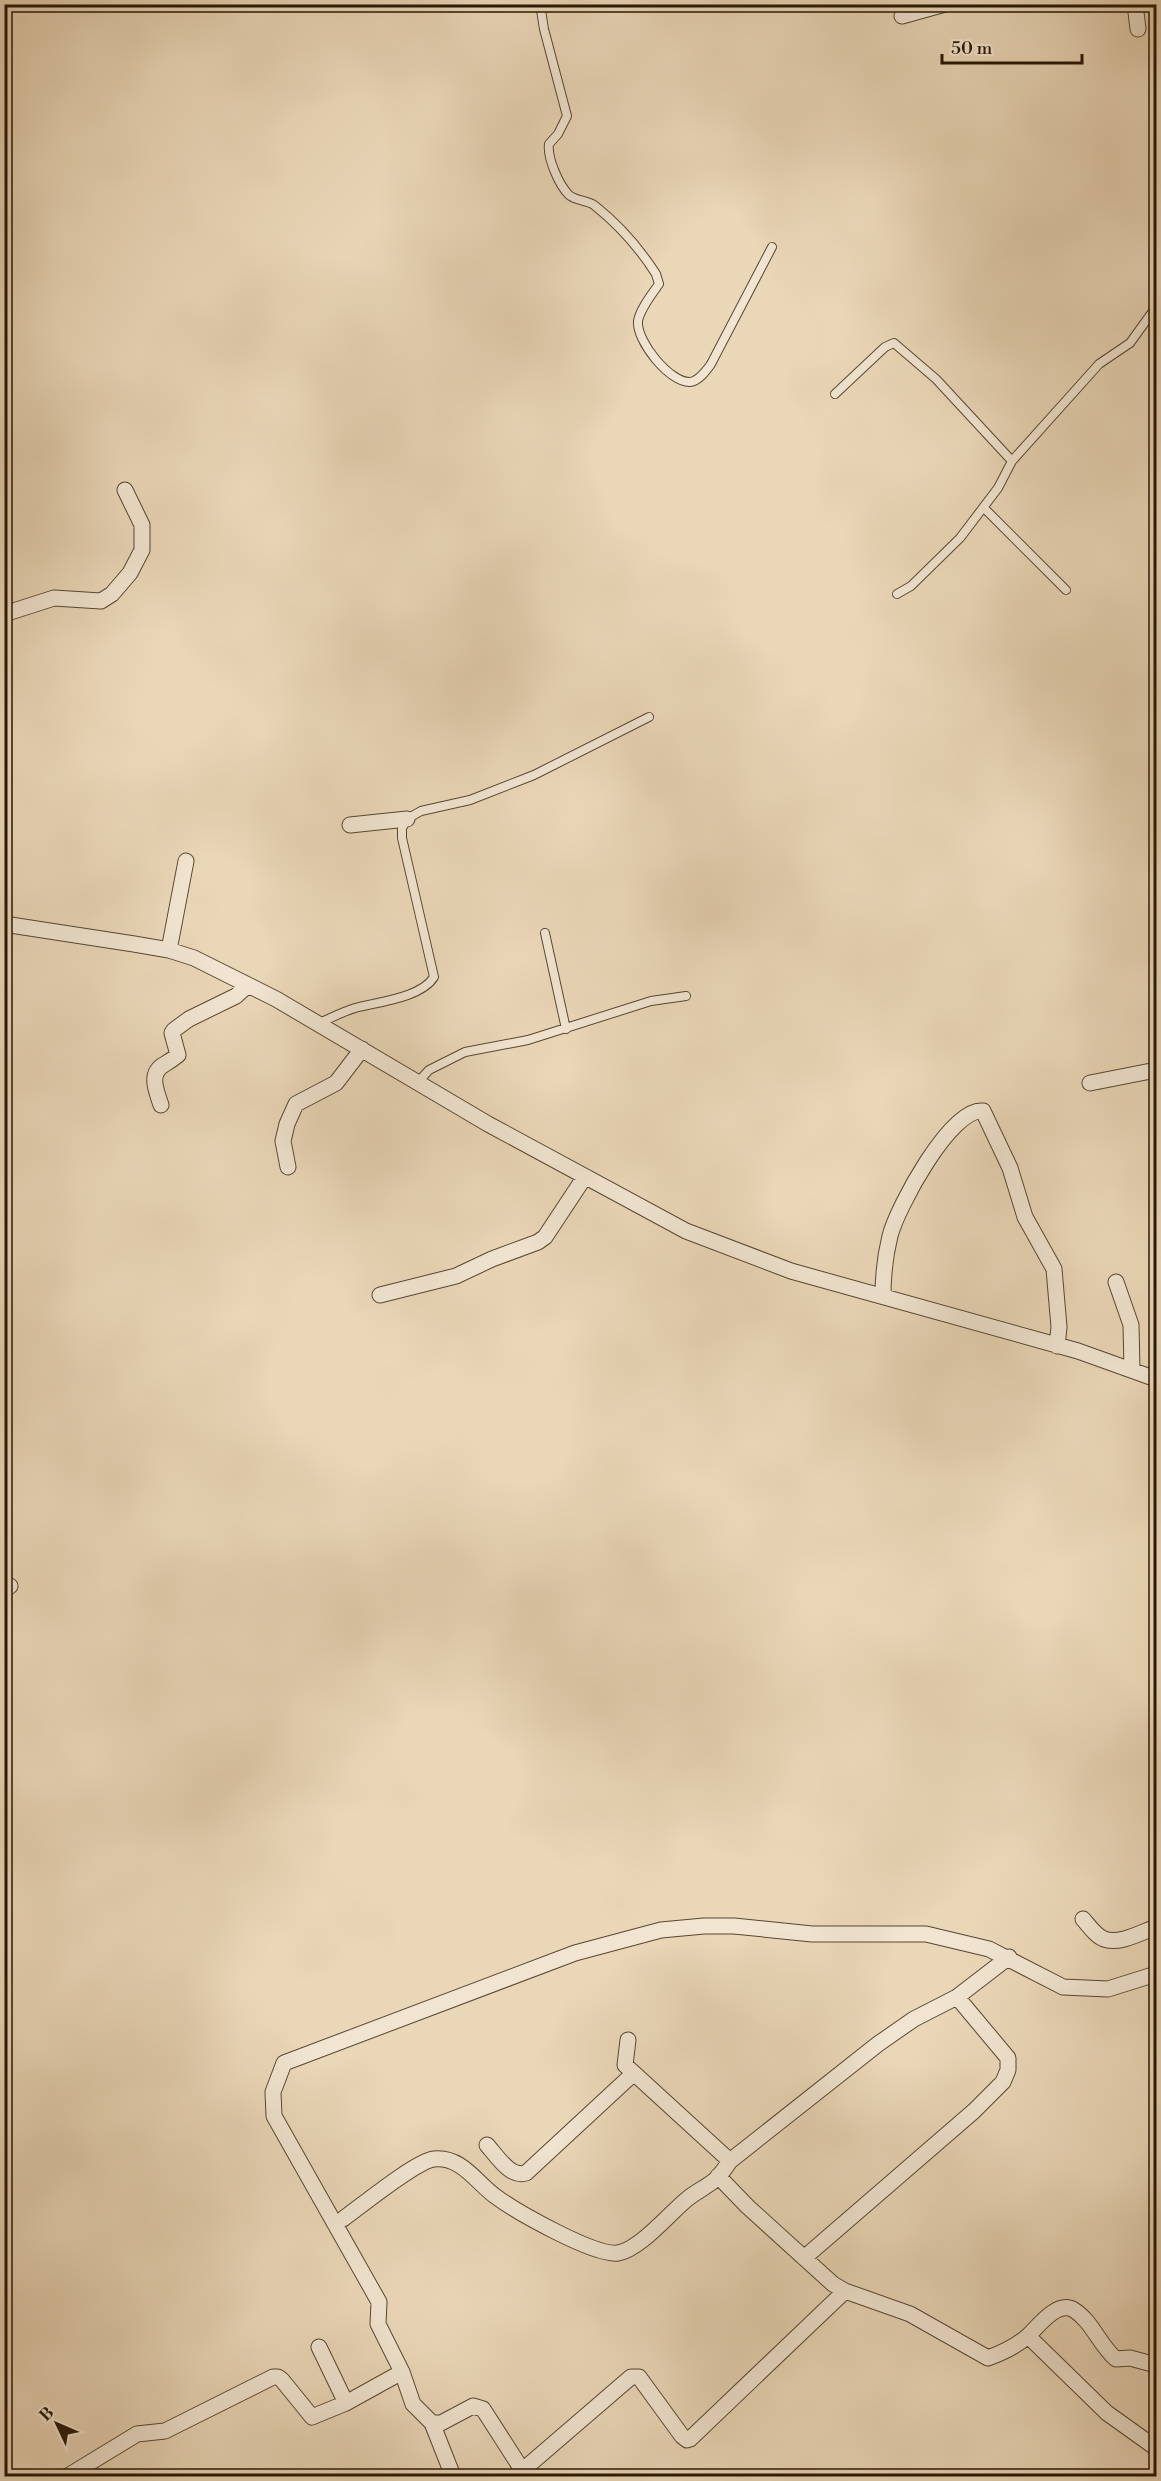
<svg xmlns="http://www.w3.org/2000/svg" width="1161" height="2481" font-family="'Libre Bodoni',serif">
  <style>
    .lines { fill: none; stroke-linecap: round; stroke-linejoin: round }
    .lane-casing { stroke: #574732; stroke-width: 10 }
    .street-casing { stroke: #574732; stroke-width: 17 }
    .lane { stroke: #f1e5d1; stroke-width: 8 }
    .street { stroke: #f1e5d1; stroke-width: 15 }
  </style>
  <rect width="100%" height="100%" fill="#ead7b8"/>
  <filter id="stains"><feTurbulence type="fractalNoise" baseFrequency=".00333" numOctaves="4"/><feColorMatrix values="0 0 0 0 .2 0 0 0 0 .09 0 0 0 0 .02 0 0 0 .5 -.17"/></filter>
  <radialGradient id="worn" r=".72"><stop offset=".6" stop-color="#630" stop-opacity="0"/><stop offset="1" stop-color="#630" stop-opacity=".3"/></radialGradient>
  <g class="lines">
    <defs>
      <path id="lane" d="M540,4L544,29L567,116L558,134L549,144C547,158 559,185 569,195C576,201 587,200 594,205C618,224 640,249 656,274L659,284C652,294 640,309 638,321C636,341 670,383 690,382C699,381 706,371 711,364L772,247
        M835,394L885,347L894,343L936,379L1012,461
        M984,508L1066,590
        M897,594L911,586L960,538L998,488L1012,461L1099,364L1130,343L1156,307
        M545,933L566,1029
        M319,1023C331,1018 342,1012 355,1008C377,1002 421,998 434,977L402,838V828L407,819L421,811L470,800L534,775L649,717
        M418,1082L429,1070L465,1052L528,1040L651,1001L686,996"/>
      <path id="street" d="M1135,4L1138,29
        M902,16L945,4
        M4,614L54,598L101,601L112,594L130,573L142,550V525L125,490
        M350,825L407,819
        M4,924L134,944L169,950L194,958L276,999L488,1124L686,1231L791,1271L1078,1351L1156,1379
        M169,950L186,861
        M1090,1083L1156,1070
        M161,1105C156,1090 148,1073 165,1064C170,1061 173,1059 178,1055L172,1033L174,1030L189,1019L236,996L248,985
        M288,1167L283,1141L287,1124L296,1104L336,1083L362,1049
        M1116,1282L1131,1325L1132,1370
        M380,1295L456,1276L492,1259L538,1242L545,1237L584,1178
        M883,1296C883,1275 885,1256 890,1236C897,1208 951,1107 983,1111L1010,1168L1025,1217L1054,1269L1059,1327L1057,1346
        M4,1590L10,1586
        M1083,1919C1089,1926 1096,1936 1104,1939C1119,1945 1142,1932 1156,1927
        M628,2040L625,2065L730,2161
        M487,2145C497,2156 510,2178 526,2173L634,2073
        M718,2176L748,2207L833,2284L845,2291L910,2314L988,2358C1002,2353 1018,2345 1029,2335C1039,2325 1058,2300 1074,2310C1092,2321 1100,2346 1116,2359L1130,2358L1156,2365
        M343,2219C361,2206 416,2161 434,2159C461,2156 476,2182 495,2196C515,2211 594,2256 618,2253C639,2250 669,2214 686,2200C695,2192 707,2187 716,2179C721,2174 726,2167 730,2161L878,2044L914,2019L957,1997L1009,1957
        M804,2258L974,2111L1003,2082L1008,2070V2058L957,1997
        M1028,2336L1107,2413L1156,2448
        M319,2347L346,2403L402,2372L413,2404L432,2423H441L473,2406L483,2409L526,2476
        M402,2372L378,2324L379,2302L274,2116L273,2092L284,2063L575,1953L661,1930L704,1926H734L812,1934H926L989,1949L1063,1987L1108,1989L1156,1974
        M432,2423L453,2476
        M68,2476L137,2434L165,2431L273,2377H278L282,2380L312,2417L346,2403
        M516,2476L631,2377H639L682,2436L687,2440L690,2439L845,2291"/>
    </defs>
    <!-- lane casing -->
    <use href="#lane" class="lane-casing"/>
    <!-- street casing -->
    <use href="#street" class="street-casing"/>
    <!-- lane -->
    <use href="#lane" class="lane"/>
    <!-- street -->
    <use href="#street" class="street"/>
  </g>
  <!-- margin -->
  <rect width="1161" height="2481" fill="none" stroke="#ead7b8" stroke-width="24"/>
  <rect x="6" y="6" width="1149" height="2469" fill="none" stroke="#261705" stroke-width="3"/>
  <rect x="12" y="12" width="1137" height="2457" fill="none" stroke="#261705" stroke-width="1.5"/>
  <!-- north arrow -->
  <g transform="translate(57 2424) rotate(314)" stroke="#f1e5d1" stroke-width="4.5" paint-order="stroke">
  <path d="M0-4.5L10 22L0 15L-10 22Z" fill="#261705"/>
  <text y="-9" font-size="16" font-weight="bold" text-anchor="middle" fill="#261705">B</text>
  </g>
  <!-- scale -->
  <path d="M942 54v9h140v-9" fill="none" stroke="#261705" stroke-width="3"/>
  <text x="951" y="54" font-size="18" fill="#261705" stroke="#f1e5d1" stroke-width="4.5" paint-order="stroke">50 m</text>
  <rect width="100%" height="100%" filter="url(#stains)"/>
  <rect width="100%" height="100%" fill="url(#worn)"/>
</svg>
